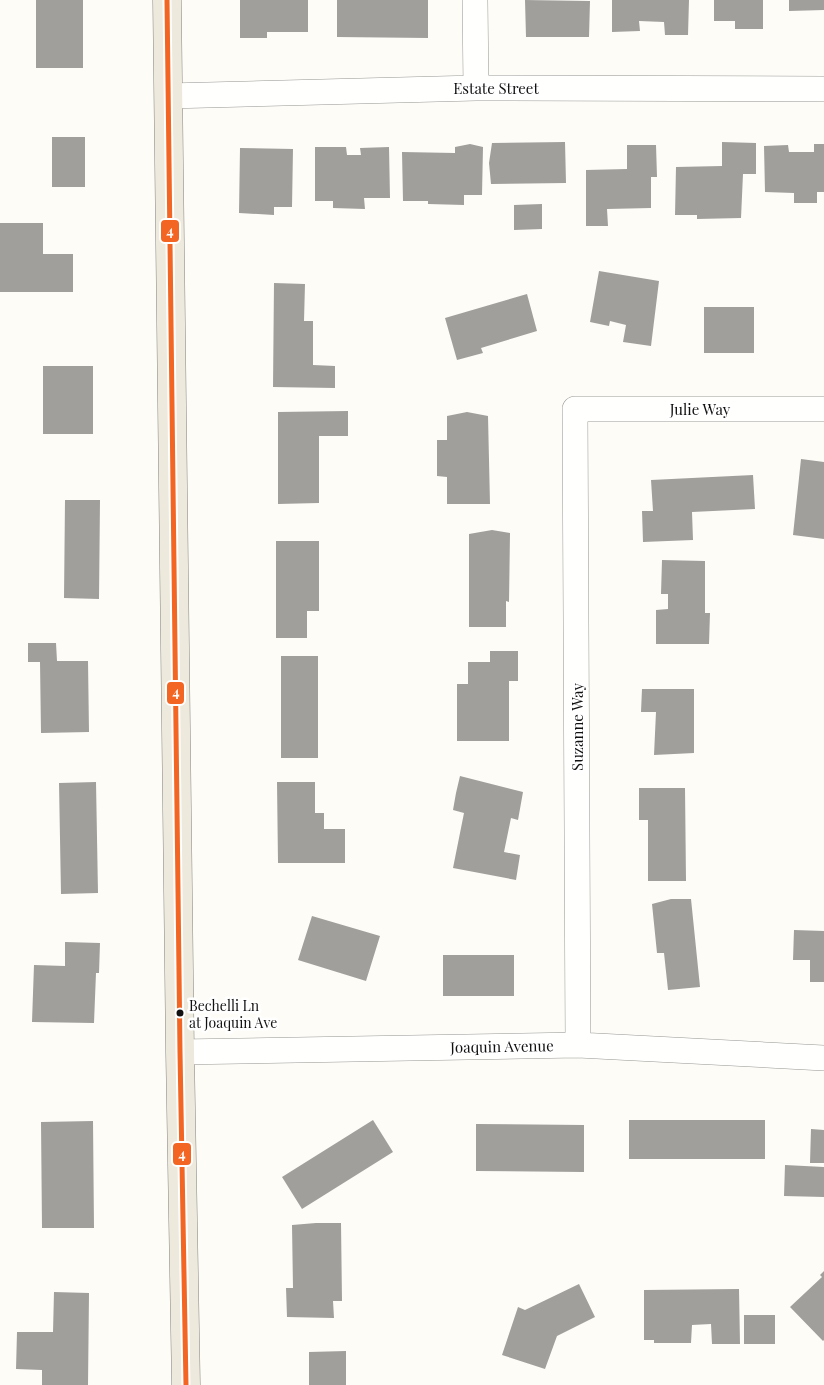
<svg xmlns="http://www.w3.org/2000/svg" width="824" height="1385" font-family="'Playfair Display',serif">
  <style>
    .building { fill: #a19f9c }
    .lines { fill: none; stroke-linecap: round; stroke-linejoin: round }
    .minor-casing { stroke: #979795; stroke-width: 26 }
    .major-casing { stroke: #858482; stroke-width: 29 }
    .minor { stroke: #fffffe; stroke-width: 25 }
    .major { stroke: #ede9dc; stroke-width: 28 }
    .bus-1-casing { stroke: #fff; stroke-width: 9 }
    .bus-1 { stroke: #f26522; stroke-width: 5 }
    .bus-dot { fill: #111; stroke: #fff; stroke-width: 2 }
    .labels { text-anchor: middle; dominant-baseline: central; stroke-width: 5; stroke-linejoin: round; paint-order: stroke }
    .bus-label { font-size: 14px; fill: #111; stroke: #fff; text-anchor: start }
    .street-label { font-size: 15px; fill: #111; stroke: #fff }
    .line-badge { stroke: #fff; stroke-width: 2 }
    .badge-label { font-size: 14px; text-anchor: middle; font-weight: bold; fill: #fff }
  </style>
  <rect width="100%" height="100%" fill="#fdfcf7"/>
  <!-- building -->
  <path class="building" d="M36,0H83V68H36Z
    M240,0H308V32H267V38H240Z
    M337,0H428V38L337,37Z
    M525,0L590,1L589,37H526Z
    M612,0H689L688,35H665L664,22L639,21L640,31L612,32Z
    M714,0H763V29H735V21H714Z
    M789,0H824V10L789,11Z
    M52,137H85V187H52Z
    M565,142L566,183L491,184L489,163L492,143Z
    M722,142L756,143V174H743L741,218L697,219V215H675L676,167L722,166Z
    M470,144L483,147L482,195H464V205L428,204V201H403L402,152L455,153V147Z
    M814,144H824V192H817V203H794V193L765,192L764,146L788,145L789,152H814Z
    M627,145H656L657,177H651V208L607,209L608,226H586V170L627,169Z
    M315,147H346L347,155H361L360,148L389,147L390,198H364L365,209L333,208V201H315Z
    M240,148L293,149L292,207H274V215L239,213Z
    M542,204V229L514,230V205Z
    M0,223H43V254H73V292H0Z
    M599,271L659,281L651,346L623,342L626,325L610,321L609,326L590,322Z
    M274,283L305,284L304,321H313V365L335,366V388L273,387Z
    M527,294L537,331L481,348L483,353L457,360L445,318Z
    M704,307H754V353H704Z
    M43,366H93V434H43Z
    M348,411V436H319V503L278,504V412Z
    M467,412L488,416L490,504H447V477L437,476V440H447V416Z
    M801,459L824,462V539L793,535Z
    M753,475L755,509L692,512L693,540L643,542L642,511H653L651,480Z
    M65,500H100L99,599L64,598Z
    M492,530L510,533L509,602L506,601V627H469V534Z
    M276,541H319V611H307V638H276Z
    M662,560L705,561V613H710L709,644H656V610L668,609V594H661Z
    M28,643H56L57,661H88L89,732L41,733L40,662H28Z
    M490,651H518V681H509V741H457V684H468V662H490Z
    M281,656H318V758H281Z
    M642,689H694V753L654,755L656,712H641Z
    M460,776L523,792L518,820L511,818L504,852L520,855L516,880L453,868L464,813L453,810L456,793Z
    M96,782L98,893L61,894L59,783Z
    M277,782H315V813H324V829H345V863H278Z
    M639,788H685L686,881H648V820H639Z
    M671,899H691L700,987L668,990L664,953H657L652,904Z
    M312,916L380,936L366,981L298,960Z
    M794,930L824,931V982H810V960H793Z
    M65,942L100,943L99,973H96L94,1023L32,1022L34,965L65,966Z
    M443,955H514V996H443Z
    M373,1120L393,1152L302,1209L282,1177Z
    M629,1120H765V1159H629Z
    M93,1121L94,1228H42L41,1122Z
    M476,1124L584,1125V1172L476,1171Z
    M811,1129L824,1130V1163H810Z
    M785,1165L824,1167V1197L784,1196Z
    M316,1223H341L342,1301H333L334,1318L287,1317L286,1288H293L292,1225Z
    M824,1271V1340L823,1341L790,1307L822,1277L820,1275Z
    M579,1284L595,1317L557,1336L545,1369L502,1355L518,1307L525,1310Z
    M739,1289L740,1344H712L711,1324L692,1325L691,1343H654V1340H644V1290Z
    M54,1292L89,1293L88,1385H42V1370L16,1369L17,1332H53Z
    M744,1315H775V1344H744Z
    M346,1351V1385H309V1352Z"/>
  <g class="lines">
    <defs>
      <path id="minor" d="M475,0L476,88
        M168,96L476,88L824,89
        M578,1045L575,409H824
        M180,1052L578,1045L824,1058"/>
      <path id="major" d="M167,0L180,1052L186,1385"/>
    </defs>
    <!-- minor casing -->
    <use href="#minor" class="minor-casing"/>
    <!-- major casing -->
    <use href="#major" class="major-casing"/>
    <!-- minor -->
    <use href="#minor" class="minor"/>
    <!-- major -->
    <use href="#major" class="major"/>
    <defs>
      <path id="bus-1" d="M167,0L180,1052L186,1385"/>
    </defs>
    <!-- bus-1 casing -->
    <use href="#bus-1" class="bus-1-casing"/>
    <!-- bus-1 -->
    <use href="#bus-1" class="bus-1"/>
  </g>
  <!-- markers -->
  <circle class="bus-dot" cx="180" cy="1013" r="4.5"/>
  <g class="labels">
    <!-- bus labels -->
    <g class="bus-label">
      <text x="189" y="1005">Bechelli Ln<tspan x="189" dy="17">at Joaquin Ave</tspan></text>
    </g>
    <!-- street labels -->
    <g class="street-label">
      <text x="496" y="88">Estate Street</text>
      <text x="700" y="409">Julie Way</text>
      <text transform="translate(577 727) rotate(-90)">Suzanne Way</text>
      <text transform="translate(502 1046) rotate(-1)">Joaquin Avenue</text>
    </g>
  </g>
  <g class="line-badge">
    <rect x="160" y="219" width="20" height="24" rx="5" fill="#f26522"/>
    <rect x="166" y="681" width="19" height="24" rx="5" fill="#f26522"/>
    <rect x="172" y="1142" width="20" height="24" rx="5" fill="#f26522"/>
  </g>
  <g class="badge-label">
    <text x="170" y="236">4</text>
    <text x="176" y="697">4</text>
    <text x="182" y="1159">4</text>
  </g>
</svg>
